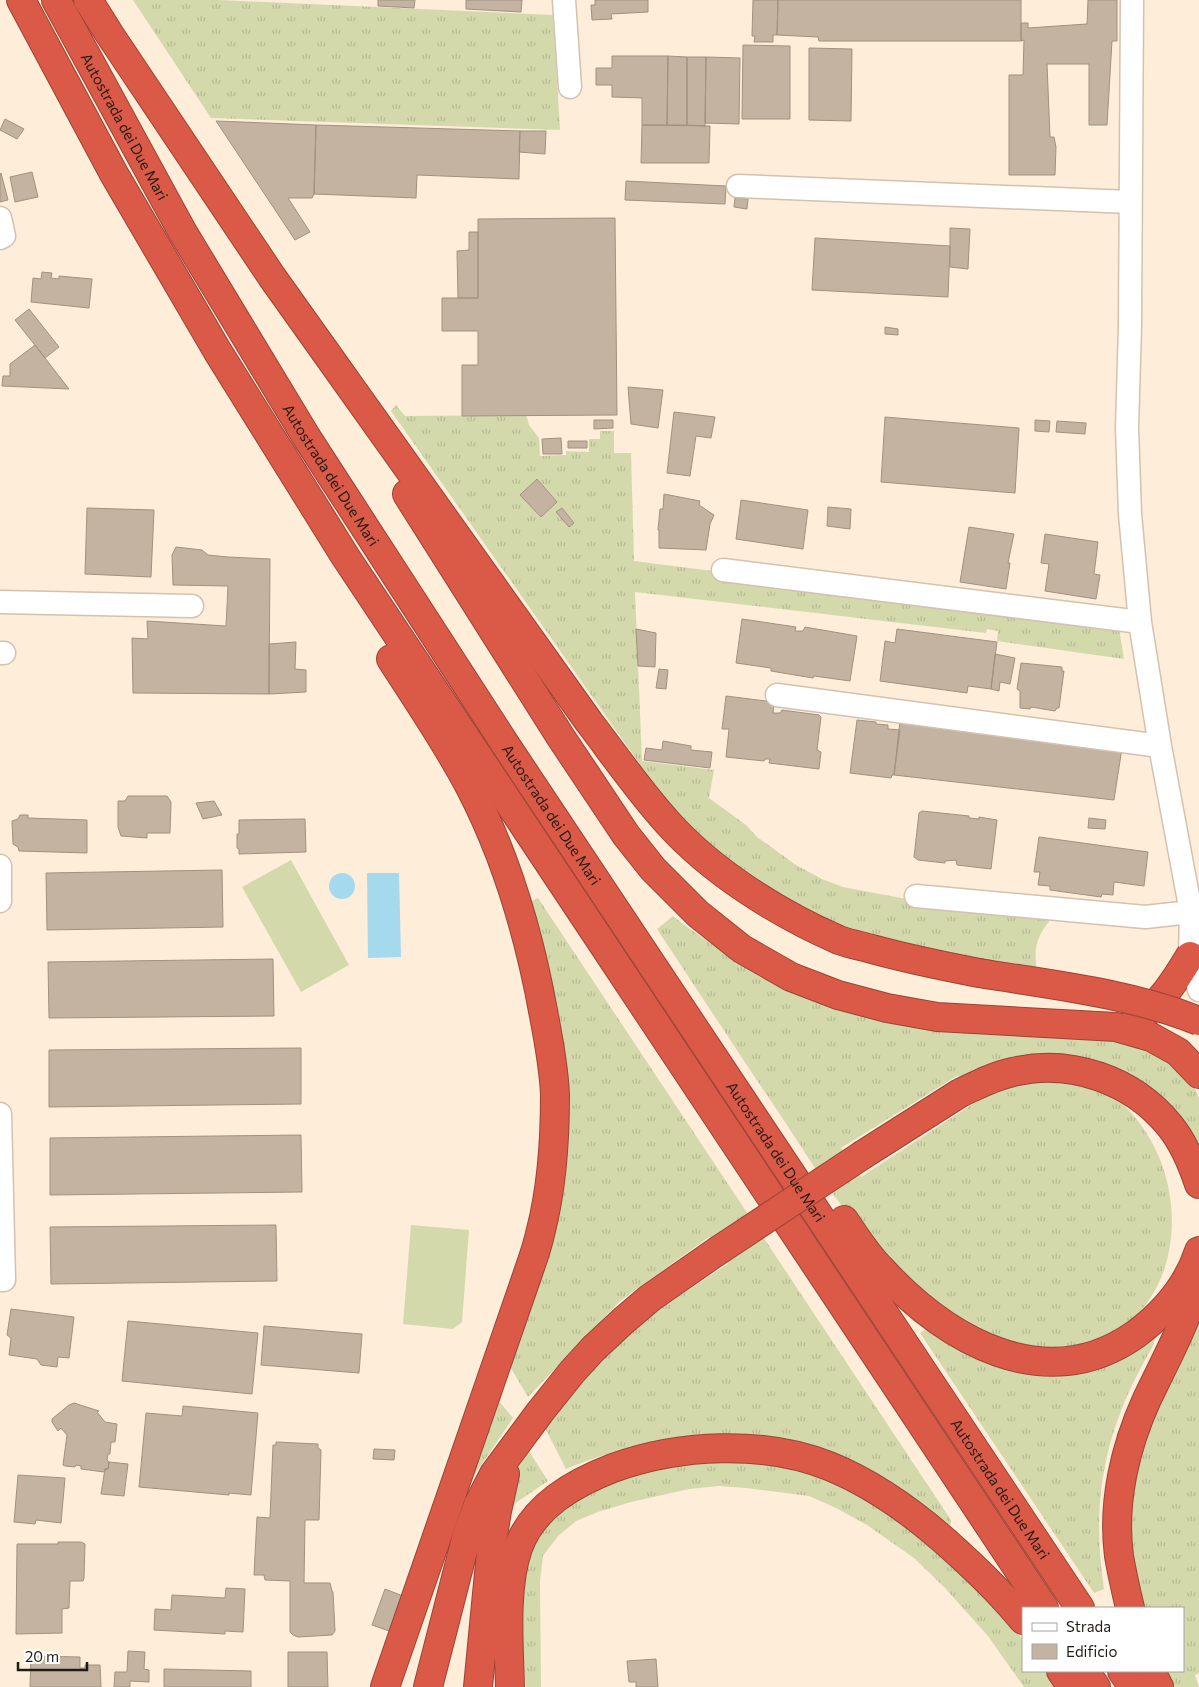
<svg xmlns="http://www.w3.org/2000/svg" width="1199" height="1687" font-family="Commissioner,sans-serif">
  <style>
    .grass { fill: url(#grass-tufts) }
    .garden { fill: #d4d9ac }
    .water { fill: #a5d9ee }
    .building { fill: #c3b3a0; stroke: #a19280 }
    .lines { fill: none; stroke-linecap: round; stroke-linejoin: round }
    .minor-casing { stroke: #d2c2af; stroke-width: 25 }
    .highway-casing { stroke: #9a4436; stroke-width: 30 }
    .minor { stroke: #fff; stroke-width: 22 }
    .highway { stroke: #db5947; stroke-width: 28 }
    .highway-bridge-casing { stroke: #9a4436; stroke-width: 30; stroke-linecap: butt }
    .highway-bridge { stroke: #db5947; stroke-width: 28 }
    .labels { text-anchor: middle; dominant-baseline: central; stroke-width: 4; stroke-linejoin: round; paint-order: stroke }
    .street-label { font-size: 15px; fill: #211c15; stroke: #fff }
  </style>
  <defs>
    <pattern id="grass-tufts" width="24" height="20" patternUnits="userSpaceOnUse" patternTransform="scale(1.25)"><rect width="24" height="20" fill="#d4d9ac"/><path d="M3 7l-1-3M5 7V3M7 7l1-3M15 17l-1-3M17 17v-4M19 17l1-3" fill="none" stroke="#b6ba93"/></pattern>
  </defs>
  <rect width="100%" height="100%" fill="#fdedd9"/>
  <!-- grass -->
  <path class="grass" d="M133,0H219L553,15L560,130L211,118Z
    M396,405L405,416L526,415L529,425L539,438L540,456L566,455V451L589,452V439H600V431H614V453H631L634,561L1118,622L1124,659L997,641L998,631L987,629L986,633L635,592L642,761L714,770L709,798L746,825L757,837L796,865L822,879L843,887L901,898L917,899L1051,919C1037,936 1033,948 1037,970L921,949L852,933L766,889L706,844L688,827L637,766L639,763L391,411Z
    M538,898L951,1520V1524L948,1526L915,1504L694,1437C646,1442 610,1451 566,1469L543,1424L585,1371L646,1318L728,1264L709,1237L620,1301L528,1397L509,1365L526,1323L540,1281L551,1238L559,1027L552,986L530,907L532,901Z
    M673,916C706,942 739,963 777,983L1136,1042L1164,1056L1182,1073L1195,1089L1199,1098V1156L1190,1138L1055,1055H1027L992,1064L960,1077L957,1076L841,1148L861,1177L985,1096C1030,1077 1077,1074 1120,1102C1199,1171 1192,1326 1070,1351C1060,1353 1048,1349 1038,1348C1026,1347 1010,1348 1000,1344C985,1337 968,1323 954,1314C940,1304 912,1290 900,1278C890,1267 882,1255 873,1244C860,1228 847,1213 835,1197C818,1174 803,1149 787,1125C743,1060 700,994 657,929Z
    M1199,1303V1673L1195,1675L1199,1687H1166L1158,1671H1183V1608H1134L1126,1567L1128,1465Z
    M927,1328C945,1342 964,1352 986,1361L1152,1337L1154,1340V1344C1106,1426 1090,1495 1104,1589L1094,1593L920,1333Z
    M498,1400L513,1418L469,1483Z
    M527,1448L548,1481L517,1502L503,1517L512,1471Z
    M770,1459L848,1485L925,1538L999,1609L1023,1640V1671H1046L1058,1687H1024L988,1636L945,1588L914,1558L867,1525L836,1508L809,1496L746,1488L719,1486L689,1489L631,1502L598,1512L576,1521L558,1536L543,1556L540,1581L541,1687H526L518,1614V1576L547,1512L642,1465Z"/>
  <!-- garden -->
  <path class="garden" d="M291,860L349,965L301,992L242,887Z
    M411,1225L469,1230L462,1322L453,1329L403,1324Z"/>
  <!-- water -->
  <path class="water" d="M367,873H399L401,957L368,958Z
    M329 886a13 13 0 1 1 26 0a13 13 0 1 1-26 0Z"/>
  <!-- building -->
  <path class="building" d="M378,0H415L414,8L378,6Z
    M466,0H522L521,12L466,9Z
    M595,0H648V12L611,14L612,19L592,20L591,5H595Z
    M753,0H778L777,35H773V42H754L755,36H752Z
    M778,0H1021V41H819L818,37L777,35Z
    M1088,0H1117V41H1112L1107,125H1089V64H1047L1050,137H1054L1056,147L1055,175H1009V75H1023L1024,40L1021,41V23H1028V28L1087,24Z
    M743,45L790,46V119H742Z
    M809,48L852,49L851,121L809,120Z
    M612,56H668L667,125H642V98L612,97V85H596V68H612Z
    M668,56L687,57V125H667Z
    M687,57H706L705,126L687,125Z
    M706,57L740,58L739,124L705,123Z
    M5,119L24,129L17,139L0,130Z
    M216,121L316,125L314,194L312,198H288L310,232L295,240Z
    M316,125L520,131L519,179L417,175L416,198L314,194Z
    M642,125L710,126L709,163H641Z
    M520,131H546L545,154L519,152Z
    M32,172L38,197L15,202L10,177Z
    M1,173L8,200L0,202V174Z
    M626,181L726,186L725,204L625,200Z
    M735,198L748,199L747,209L734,207Z
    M615,218L617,415L462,416V365H478V331H442V298H478V219Z
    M950,228L970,229L968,269L950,267Z
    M469,232H478V298H458L457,251L469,250Z
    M815,238L950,246L948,297L812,290Z
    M42,272L52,273L51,278L59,279V276L92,279L89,308L31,302L33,278L41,279Z
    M29,309L59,347L45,358L15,320Z
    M885,327L898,329V335L885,334Z
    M35,345L45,358L69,389L2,386L3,376H10V364Z
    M628,387L663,390L658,428L631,424Z
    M674,412L715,417L711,438L696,436L690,476L667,473Z
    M885,417L1019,428L1015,493L881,482Z
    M594,420H613V428L594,429Z
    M1035,420L1050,421L1049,432L1035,431Z
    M1057,421L1086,423L1085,434L1056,432Z
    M561,438L562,454H543L542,439Z
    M568,441H587V448H568Z
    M537,479L557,502L541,517L520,495Z
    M664,494L700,501L699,505L714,515L710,524L706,550L659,548V530H658L660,509H663Z
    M741,500L808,510L803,549L736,539Z
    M828,507L851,509L850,529L827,526Z
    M87,508L154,510L151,577L85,574Z
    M562,508L574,523L569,527L556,512Z
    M969,527L1014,534L1008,563H1010L1006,589L960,582Z
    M1045,534L1098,542L1094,574L1100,575L1096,599L1045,591L1049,564L1041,563Z
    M176,547L202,550L208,555L228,557L270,559L269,694L133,693L132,638L148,639L147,621L226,626L228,586L173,585L172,555Z
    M742,619L796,627L795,631H803L805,627L857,636L850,681L814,676L813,678L771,671V668L736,663Z
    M636,629L656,633L655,667L638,666Z
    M897,629L997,642L991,689L968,686L967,693L880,681L885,641L895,643Z
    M296,642L295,669L306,670V692L269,694V644Z
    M995,654L1015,658L1010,684L1000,682L999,691L991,689Z
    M1021,663L1062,667V671H1064L1059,708H1057L1055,711L1031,707L1030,709L1020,708V691L1017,689Z
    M659,669L668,670L666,689L656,688Z
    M726,696L774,702L773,713H780L782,710L819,715L821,717L817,750L821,752L819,769L769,763L770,759H765L764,761L726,757L729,729H722Z
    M857,720L876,722V724L888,725V729L900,730L894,775H892L891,778L850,773Z
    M900,721L1122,748L1114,800L894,775Z
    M663,741L691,746V750L712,752L710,768L644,760L646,748L662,750Z
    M128,796H167L171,802L170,833H147V838L121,836L118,827V801H125Z
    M214,801L222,815L203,819L196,803Z
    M922,811L969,816V818L979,819V817L997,820L991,869L957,865L956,860L945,861V863L918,860L914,857L919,813Z
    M20,815H28V818L87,820V853L19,851L18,847L13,844L12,821L18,819Z
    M1089,818L1106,820L1105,829L1088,828Z
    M305,819L306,852L239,854V849L237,848V834H239V820Z
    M1039,837L1148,852L1144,886L1114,882L1113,895L1102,894L1101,897L1050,890V886L1038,885L1040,872H1034Z
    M222,870L223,927L47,930L46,873Z
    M273,959L274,1016L49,1018L48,962Z
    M301,1048V1104L49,1107V1050Z
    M301,1135L302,1192L50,1195V1138Z
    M276,1225L277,1281L51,1284L50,1227Z
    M11,1309L74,1317L69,1358L58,1357L57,1367L41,1365L37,1359L9,1355L11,1338L7,1335Z
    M128,1321L258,1333L252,1394L122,1381Z
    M264,1326L362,1334L359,1373L261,1365Z
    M74,1403L99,1411L97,1412L105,1422L117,1424L115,1442H111L110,1454H108L107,1460L109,1462L108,1469H105L104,1472L81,1469V1466L76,1465L75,1467L65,1466L63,1465L67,1435L61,1428L58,1431L52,1422V1419L69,1405Z
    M183,1406L258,1413L251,1495L229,1493V1495L139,1487L146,1413L182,1416Z
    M276,1442L318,1444V1448L321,1450L319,1520H305L304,1583H330L332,1591L333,1592L335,1631L332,1635L298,1637L293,1635L290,1632V1581L265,1580L264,1575H254L257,1517L270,1518L273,1445H276Z
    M374,1449L395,1450L394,1460L373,1459Z
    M109,1462L128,1464L124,1496L101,1494L105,1469H108Z
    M18,1475L65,1478L61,1523L36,1520L35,1524L14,1522Z
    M58,1542H81L85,1544L84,1578L83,1581H70L69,1608L62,1609V1633L16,1634L17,1544H58Z
    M226,1588L245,1589L243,1632L225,1631V1634L154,1630L155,1609L171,1610L172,1595L225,1598Z
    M385,1589L403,1596L389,1631L372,1625Z
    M128,1651L145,1652L144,1669L149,1670V1682L130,1681V1687H114L115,1672H127Z
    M288,1652H327L328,1687H288Z
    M31,1656L80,1657V1668H85V1665H100L101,1687H30Z
    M656,1659L658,1687H636V1682H629L627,1661Z
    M164,1669L251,1671V1687H164Z"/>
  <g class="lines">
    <defs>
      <path id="minor" d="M564,0L570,87
        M1132,0L1130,325L1127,428L1130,514L1140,622L1160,746L1191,912L1190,956L1199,990
        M738,186L1130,202
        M0,218L4,236L0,238
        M723,570L1140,622
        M0,602L192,606
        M0,653H4
        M777,695L1160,746
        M0,866V901
        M916,896L1145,917L1191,912
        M0,1114L4,1280H0"/>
      <g id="highway">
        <path d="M21,0L114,174L218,352L345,556L1044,1608"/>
        <path id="s1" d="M56,0L182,231L307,438L507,747L1080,1608"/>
        <path d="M88,0L110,35L272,277L589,722C615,756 639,791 668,823C712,872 779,914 839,940C850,944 861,946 872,949C908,959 943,966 979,973"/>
        <path d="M407,494L560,736L626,835L653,869L698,914L742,949L791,977L838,995L887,1008L937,1017L1116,1027L1151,1037L1178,1052L1199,1074"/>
        <path d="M1136,1018C1158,1009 1178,976 1190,956"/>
        <path d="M864,1154L960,1093C977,1085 994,1076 1013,1072C1070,1058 1133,1080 1170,1126C1184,1143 1192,1163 1199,1184"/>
        <path d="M844,1220C855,1236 866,1254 880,1268C945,1339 1045,1399 1136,1334C1164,1313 1188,1285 1199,1251"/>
        <path d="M1130,1608C1126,1591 1122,1573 1119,1556C1112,1503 1125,1447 1147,1399C1166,1359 1188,1320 1199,1276"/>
        <path d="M1061,1671L1072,1687"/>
        <path d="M1085,1671L1096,1687"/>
        <path d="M1122,1671L1133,1687"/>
        <path d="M1151,1671L1159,1687"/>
        <path d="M385,1687L528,1273C533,1259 538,1244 541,1230C552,1187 555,1139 555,1095C554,1069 549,1042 544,1016C530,938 507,858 470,787C447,743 418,701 391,659"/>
        <path d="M428,1687L467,1535L478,1505L494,1474L540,1412L572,1372L593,1349L623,1321L650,1298L716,1252"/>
        <path d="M478,1687L492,1542L497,1511L505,1474"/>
        <path d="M510,1687C509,1645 504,1588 518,1548C533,1506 574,1483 613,1468C679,1444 763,1440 829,1466C876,1485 919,1517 957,1552C980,1573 1003,1595 1023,1620"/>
      </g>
    </defs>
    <!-- minor casing -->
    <use href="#minor" class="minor-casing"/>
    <!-- highway casing -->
    <use href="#highway" class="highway-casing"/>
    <!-- minor -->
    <use href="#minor" class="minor"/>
    <!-- highway -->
    <use href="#highway" class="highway"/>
    <defs>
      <path id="highway-bridge" d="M979,973C1053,985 1129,993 1199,1021
        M716,1252L864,1154"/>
    </defs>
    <!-- highway-bridge casing -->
    <use href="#highway-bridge" class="highway-bridge-casing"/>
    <!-- highway-bridge -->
    <use href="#highway-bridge" class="highway-bridge"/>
  </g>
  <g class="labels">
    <!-- street labels -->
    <g class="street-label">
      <text stroke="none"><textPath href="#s1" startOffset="144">Autostrada dei Due Mari</textPath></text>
      <text stroke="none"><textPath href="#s1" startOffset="549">Autostrada dei Due Mari</textPath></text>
      <text stroke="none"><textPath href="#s1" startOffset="954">Autostrada dei Due Mari</textPath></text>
      <text stroke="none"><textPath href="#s1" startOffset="1359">Autostrada dei Due Mari</textPath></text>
      <text stroke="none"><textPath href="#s1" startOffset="1764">Autostrada dei Due Mari</textPath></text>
    </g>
  </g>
  <!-- legend -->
  <rect x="1022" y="1607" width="162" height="65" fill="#ffffff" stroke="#a6a4a1"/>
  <rect x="1032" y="1623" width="25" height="8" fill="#ffffff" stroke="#a6a4a1"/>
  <text x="1066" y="1632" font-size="15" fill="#211c15">Strada</text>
  <rect x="1032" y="1644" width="25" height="15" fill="#c3b3a0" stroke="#a6a4a1"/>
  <text x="1066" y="1657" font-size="15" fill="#211c15">Edificio</text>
  <!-- scale -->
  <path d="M18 1662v8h69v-8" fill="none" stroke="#211c15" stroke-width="2.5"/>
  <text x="25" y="1662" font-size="15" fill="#211c15" stroke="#ffffff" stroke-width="4" paint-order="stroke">20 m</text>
</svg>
